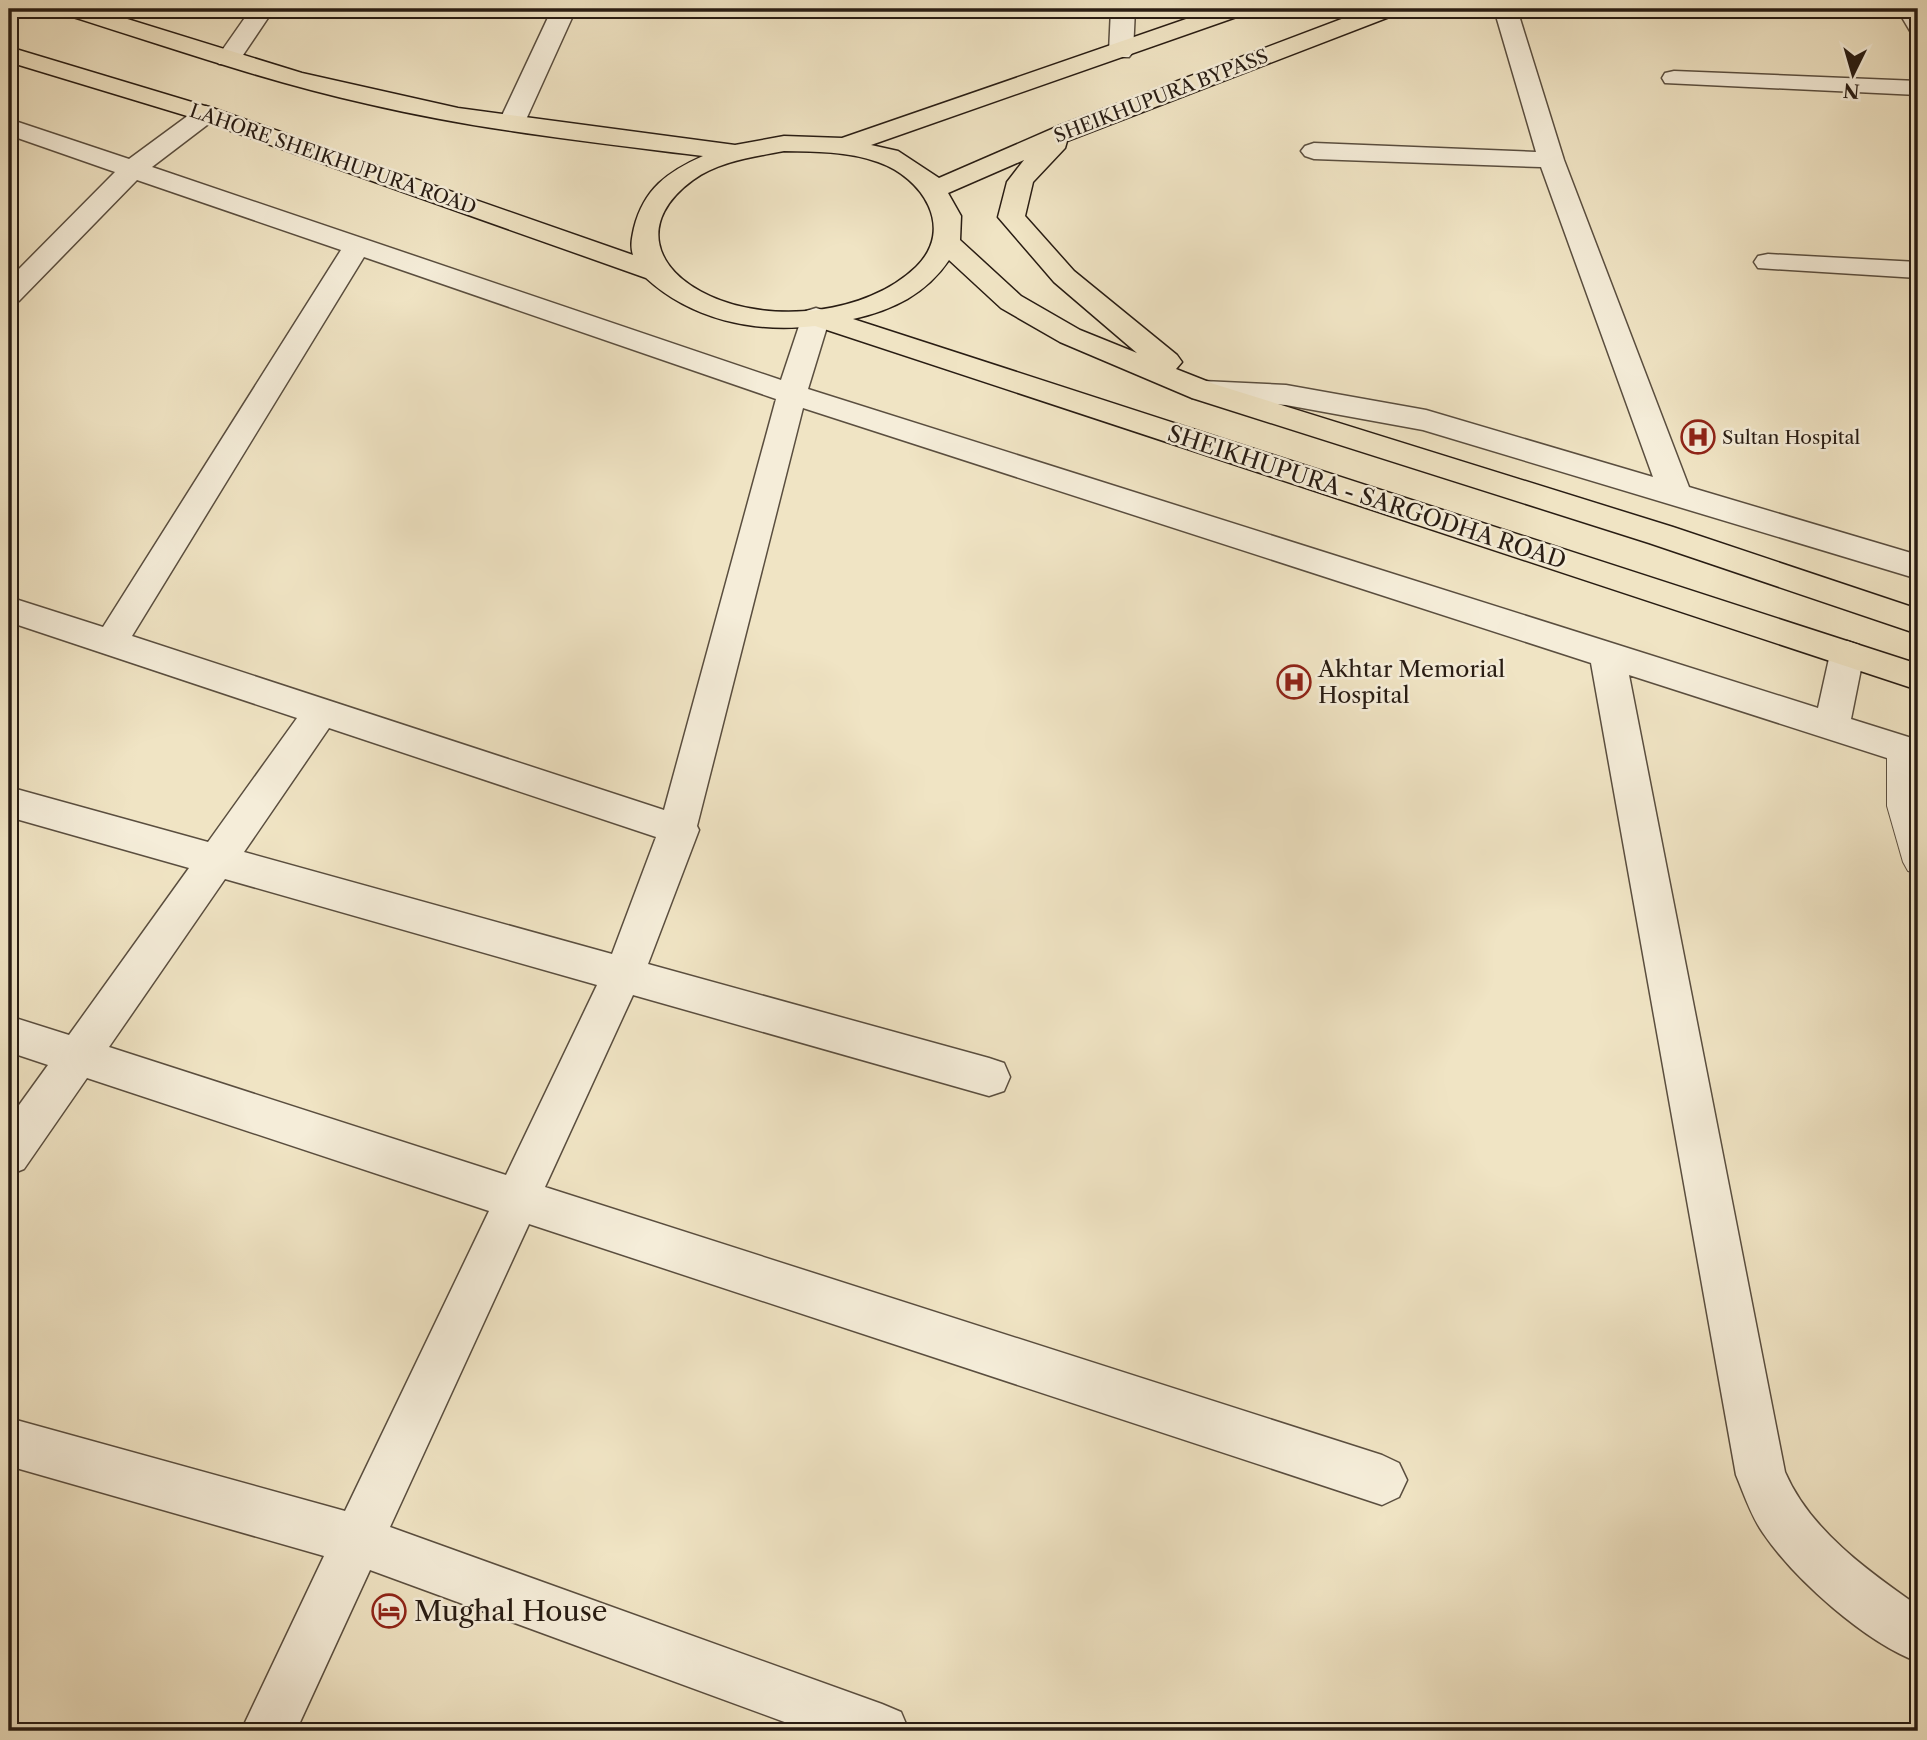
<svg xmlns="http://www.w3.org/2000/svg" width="1927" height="1740" font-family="'Libre Caslon Text',serif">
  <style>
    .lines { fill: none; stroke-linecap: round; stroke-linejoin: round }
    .service-casing { stroke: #5a4e3f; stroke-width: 2 }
    .minor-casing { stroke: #5a4e3f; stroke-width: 3 }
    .trunk-casing { stroke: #281c13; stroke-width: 3 }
    .service { fill: #f5edd9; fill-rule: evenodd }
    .minor { fill: #f5edd9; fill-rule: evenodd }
    .trunk { fill: #f0e4c4; fill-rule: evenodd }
    .labels { text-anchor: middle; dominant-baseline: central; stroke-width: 5; stroke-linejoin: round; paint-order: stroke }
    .far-street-label { font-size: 19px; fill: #281c13; stroke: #f5edd9 }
    .far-poi-label { font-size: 19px; fill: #281c13; stroke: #f5edd9; text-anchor: start }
    .street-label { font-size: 23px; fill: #281c13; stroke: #f5edd9 }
    .poi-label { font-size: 23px; fill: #281c13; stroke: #f5edd9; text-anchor: start }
    .near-poi-label { font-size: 28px; fill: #281c13; stroke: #f5edd9; text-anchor: start }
  </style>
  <rect width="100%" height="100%" fill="#f0e4c4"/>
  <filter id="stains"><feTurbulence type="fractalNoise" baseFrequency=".00286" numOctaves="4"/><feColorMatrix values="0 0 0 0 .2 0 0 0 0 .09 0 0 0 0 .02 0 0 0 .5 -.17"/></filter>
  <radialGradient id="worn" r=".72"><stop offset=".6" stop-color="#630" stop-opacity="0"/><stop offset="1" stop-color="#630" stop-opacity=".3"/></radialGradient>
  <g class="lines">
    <defs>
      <path id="service" d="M1901,737L1911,740L1915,748L1918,874L1908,871L1903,862L1887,806V748L1891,740Z"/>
      <path id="minor" d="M251,9H274L237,64H219L216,59Z
        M552,9H576L524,124L520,129H502L498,124Z
        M1111,9H1135L1133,52L1129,57H1113L1109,52Z
        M1494,9H1517L1564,160L1689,487L1918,555V579L1423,430L1286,405L1192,398L1188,391L1192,384L1203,381L1286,385L1426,410L1653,477L1541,167L1314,159L1305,156L1301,151L1305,146L1314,143L1536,152Z
        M1897,9H1918V33L1910,31Z
        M1674,71L1918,81V95L1665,83L1662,78L1665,73Z
        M206,106L215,109L219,114L215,119L152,167L781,380L802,317L806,311L816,308L826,311L830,317L808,389L1818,708L1830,654L1835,645L1847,641L1859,645L1864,654L1851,719L1918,740V768L1629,675L1785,1472C1810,1530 1868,1571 1918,1606V1662C1865,1642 1795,1580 1763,1533C1751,1516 1744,1494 1736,1475L1591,663L803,408L697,826L699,830L648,964L989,1058L1004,1063L1010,1077L1004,1091L989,1096L633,995L545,1187L1382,1455L1399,1463L1407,1480L1399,1497L1382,1505L529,1224L390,1527L882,1704L901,1712L909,1731H809L370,1570L296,1731H241L324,1556L9,1466V1418L345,1511L489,1211L87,1078L24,1169L9,1175V1119L48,1065L9,1052V1016L69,1035L189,868L9,817V787L208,842L297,718L9,622V597L103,627L341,250L137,180L19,301L9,304V279L115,172L9,135V119L129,159L197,109ZM364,257L776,399L664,810L132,636ZM329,728L656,837L612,954L244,852ZM225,879L597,985L506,1175L109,1047Z
        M1768,254L1918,262V278L1758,268L1754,262L1758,256Z"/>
      <path id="trunk" d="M60,9H95L302,73L458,108L735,145L784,136L842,138L1215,9H1249L1245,14L871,145L898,151L939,178L1061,125L1368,9H1400L1397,14L1067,141L1065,148L1033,182L1025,216L1074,271L1177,355L1182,362L1176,369L1214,384L1673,527L1918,609V634L1649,543L1192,398L1060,342L1001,308L949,260C926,294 893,310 853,319L1918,664V690L815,326C754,333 692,320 646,278L197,119L9,62V47L215,109L633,255C630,245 632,238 634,228C644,189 667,172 703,156C591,142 478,130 368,104C265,81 165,46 64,14ZM784,151C816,152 847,151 878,162C922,177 956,228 916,267C866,315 771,324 710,296C652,270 638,220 693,180C719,161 754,157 784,151ZM1024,160L1007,182L998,217L1054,282L1137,353L1080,330L1021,296L960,240L961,216L948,193Z"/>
    </defs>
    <!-- service casing -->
    <use href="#service" class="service-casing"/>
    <!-- minor casing -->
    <use href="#minor" class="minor-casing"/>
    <!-- trunk casing -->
    <use href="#trunk" class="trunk-casing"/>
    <!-- service -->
    <use href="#service" class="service"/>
    <!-- minor -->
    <use href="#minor" class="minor"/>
    <!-- trunk -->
    <use href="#trunk" class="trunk"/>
  </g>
  <!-- icons -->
  <defs>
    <symbol id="hospital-ring" viewBox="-11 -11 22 22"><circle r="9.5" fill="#f5edd9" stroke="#8f2418" stroke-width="1.5"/><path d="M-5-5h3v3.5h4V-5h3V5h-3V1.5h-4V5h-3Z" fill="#8f2418"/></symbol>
    <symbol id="hotel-ring" viewBox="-11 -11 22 22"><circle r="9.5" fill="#f5edd9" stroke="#8f2418" stroke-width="1.5"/><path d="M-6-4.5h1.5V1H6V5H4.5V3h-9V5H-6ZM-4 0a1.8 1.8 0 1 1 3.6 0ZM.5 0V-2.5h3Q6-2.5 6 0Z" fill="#8f2418"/></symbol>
  </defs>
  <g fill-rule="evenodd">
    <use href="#hospital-ring" x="1679" y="418" width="38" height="38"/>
    <use href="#hospital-ring" x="1275" y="663" width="38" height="38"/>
    <use href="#hotel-ring" x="370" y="1592" width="38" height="38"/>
  </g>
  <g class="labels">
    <!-- far-street labels -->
    <g class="far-street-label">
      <text transform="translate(1161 96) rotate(-21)">SHEIKHUPURA BYPASS</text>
      <text transform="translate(333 159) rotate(19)">LAHORE SHEIKHUPURA ROAD</text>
    </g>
    <!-- far-poi labels -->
    <g class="far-poi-label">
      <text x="1722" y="437">Sultan Hospital</text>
    </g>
    <!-- street labels -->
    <g class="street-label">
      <text transform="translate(1367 497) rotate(18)">SHEIKHUPURA - SARGODHA ROAD</text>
    </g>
    <!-- poi labels -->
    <g class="poi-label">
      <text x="1318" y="669">Akhtar Memorial<tspan x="1318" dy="26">Hospital</tspan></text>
    </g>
    <!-- near-poi labels -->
    <g class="near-poi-label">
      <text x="414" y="1611">Mughal House</text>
    </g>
  </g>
  <!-- margin -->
  <rect width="1927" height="1740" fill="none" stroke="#f0e4c4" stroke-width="35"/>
  <rect x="10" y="10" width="1906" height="1719" fill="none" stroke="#281c13" stroke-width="3.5"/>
  <rect x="18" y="18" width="1892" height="1705" fill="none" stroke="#281c13" stroke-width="2"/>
  <!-- north arrow -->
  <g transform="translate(1853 74) rotate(185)" stroke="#f5edd9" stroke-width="5" paint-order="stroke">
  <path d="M0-5L12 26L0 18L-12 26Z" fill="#281c13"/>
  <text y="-10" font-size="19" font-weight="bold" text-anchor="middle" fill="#281c13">N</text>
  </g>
  <rect width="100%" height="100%" filter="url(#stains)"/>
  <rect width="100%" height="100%" fill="url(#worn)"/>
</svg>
